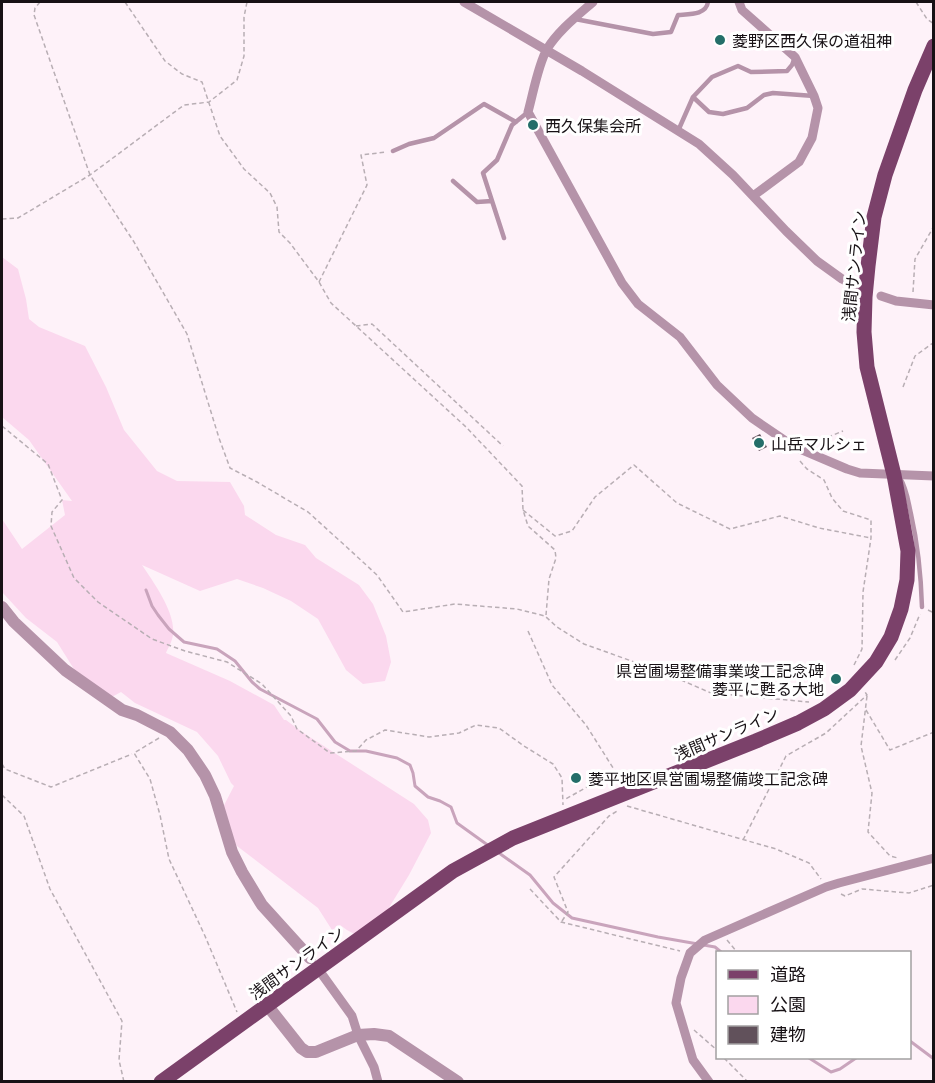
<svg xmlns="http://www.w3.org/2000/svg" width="935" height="1083" font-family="Literata,'Noto Sans JP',serif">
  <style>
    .green { fill: #fbd8ee }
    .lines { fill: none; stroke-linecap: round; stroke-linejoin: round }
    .stream { stroke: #c9a4bc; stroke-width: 3 }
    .building { fill: #61515b }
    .path { stroke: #b8aeb4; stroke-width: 1.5; stroke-dasharray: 4.5 3; stroke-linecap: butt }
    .service { stroke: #b593a9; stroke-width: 4.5 }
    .minor { stroke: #b593a9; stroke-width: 9 }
    .tertiary { stroke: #b593a9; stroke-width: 12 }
    .primary { stroke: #7b416a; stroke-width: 15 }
    .poi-dot { fill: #246e69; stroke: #fff; stroke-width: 2 }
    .labels { text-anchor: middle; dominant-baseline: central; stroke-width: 6; stroke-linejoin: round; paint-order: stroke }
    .poi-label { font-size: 16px; fill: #171115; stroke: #fff; text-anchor: start }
    .street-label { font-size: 16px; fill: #171115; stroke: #fff }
  </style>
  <rect width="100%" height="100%" fill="#fef2f9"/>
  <!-- green -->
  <path class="green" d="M2,257L18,269L26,299L29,319L39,327L85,346L106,387L124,430L157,471L177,481L230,482L244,506L245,515L276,535L305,545L316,558L359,585L373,604L386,636L391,662L385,681L363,684L346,670L318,619L291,601L263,588L237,579L200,591L142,565C154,583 176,613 173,635C172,642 168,648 166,653L230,681L274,705L284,720H286L302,732L414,804L428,820L431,833L409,875L382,919L360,937L347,930L340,925L332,930L318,908L237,846L221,827L220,813L234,786L231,783L218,756L197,732L135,703L121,692L108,699L84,685L57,642L26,618L2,592V519L22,549L65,515L62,500L72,501L29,440L2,417Z"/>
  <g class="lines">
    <!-- stream -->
    <path class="stream" d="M146,590L152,606L158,615L169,629L184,642L217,649L235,661L252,682L260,689L317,719L335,742L350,751H366L397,758L410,765L413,773L415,786L428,797L440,801L451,807L457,823L489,846
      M499,853L530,875L553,903L572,918L658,937L715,947L721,952
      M910,1041L934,1059
      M809,1058L831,1072L840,1069L856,1058"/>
  </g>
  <!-- building -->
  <path class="building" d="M760,434L767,447L759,451L752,438Z"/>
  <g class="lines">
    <!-- path -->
    <path class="path" d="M40,2L35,8L34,15L90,175L134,242L187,334L219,438L230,468L257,482L308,512L351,551L377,575L403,612L455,604L517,609L545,616L557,627L584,644L665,673L711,693L809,702
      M125,2L165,61L182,74L202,82L220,136L244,169L270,193L277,207L279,232L290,243L319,282L331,303L466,427L522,486L523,510L528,526L555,550L556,558L549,579L546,615
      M916,2L927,19L934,24
      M2,219L18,218L90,175L184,105L209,102L237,80L244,56V17L247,2
      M319,282L367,185L361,155L387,152
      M913,292L915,259L934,226
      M356,326L372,324L503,446
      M903,387L915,356L933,343L934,335
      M2,426L48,464L62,500L52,512L51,526L74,578L98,602L152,639L185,651L227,662L262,684L291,716L297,729L330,753L356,751L366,740L385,730L429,737L459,733L476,725L499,728L524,746L553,764L562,778L563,805
      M814,443L843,431
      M800,461L807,469L824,480L832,498L843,511L871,520V538L863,592L862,649L853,667
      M523,510L555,536L572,531L595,497L634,465L677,503L730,529L780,516L819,528L871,538
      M928,610L934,613
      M528,631L552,685L586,725L615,771L564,800
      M895,660L910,638L920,614
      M867,696L861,746L872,793L868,832L890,856L898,858
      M866,710L890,750L934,732
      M159,738L134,753L150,779L160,815L169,859L205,936L237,1012
      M2,764L5,769L51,787L132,754
      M2,795L24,816L50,889L122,1021L119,1060L124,1082
      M627,806L776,849L809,863L821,879
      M743,840L786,756L826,733L867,695L865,692
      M530,889L561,922L680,951
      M841,894L845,896L862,889L909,893L934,885
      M562,921L568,912L554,877L609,816L619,810
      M727,940L737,952
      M694,1030L718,1051
      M724,1058L748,1082"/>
    <!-- service -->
    <path class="service" d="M575,19L653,34L671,32L678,15C690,14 706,15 708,2
      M693,97L709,112L723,114L747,108L764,95L773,93L814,96
      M678,131L693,97L712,77L738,66L751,72L787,71L792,65L795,57
      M393,151L409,144L434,138L484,104L516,122
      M453,181L477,202L492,201
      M504,238L483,173L497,160L512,125L528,112
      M900,478C907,489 908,501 911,514C918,545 921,575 922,607"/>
    <!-- minor -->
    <path class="minor" d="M464,2L582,71L699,144L733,175L786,231L817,261L842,279L856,286
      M593,2C577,16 558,31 547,49C538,65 533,94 528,112L622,283L638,304L680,337L717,385L752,418L793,446L847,469L860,473L934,476
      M739,2L742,10L795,57L814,96L818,108L812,138L799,162L753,196
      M881,296L896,301L934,305
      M316,966L352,1016L358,1035L374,1067L378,1082
      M709,1082L693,1060L676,1003L681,978L690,953L705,940L826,887L839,883L934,858"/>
    <!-- tertiary -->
    <path class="tertiary" d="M2,607L14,622L65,670L122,710L137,715L170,732L188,750L205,775L215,796L232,852L242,872L262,905L310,958
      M267,1005L301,1048L307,1052H316L358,1035L374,1034L389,1036L458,1082"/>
    <!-- primary -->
    <path class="primary" d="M161,1082L453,871L513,838L756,741L798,723L824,709L850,690L876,662L891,637L901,609L907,580L908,551L894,475L867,367L864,332L865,297L868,266L874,217L885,175L915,90L934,46"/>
  </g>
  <!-- markers -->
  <g class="poi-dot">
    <circle cx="720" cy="40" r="6"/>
    <circle cx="533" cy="125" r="6"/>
    <circle cx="759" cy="443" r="6"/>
    <circle cx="836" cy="679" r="6"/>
    <circle cx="576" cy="778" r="6"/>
  </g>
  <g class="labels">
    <!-- poi labels -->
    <g class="poi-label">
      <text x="732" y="40">菱野区西久保の道祖神</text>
      <text x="545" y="125">西久保集会所</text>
      <text x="771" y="443">山岳マルシェ</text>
      <text x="824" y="670" text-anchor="end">県営圃場整備事業竣工記念碑<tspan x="824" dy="18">菱平に甦る大地</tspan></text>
      <text x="588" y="778">菱平地区県営圃場整備竣工記念碑</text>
    </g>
    <!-- street labels -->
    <g class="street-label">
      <text transform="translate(853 266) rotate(-84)">浅間サンライン</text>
      <text transform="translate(726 733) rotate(-23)">浅間サンライン</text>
      <text transform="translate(296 962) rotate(-36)">浅間サンライン</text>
    </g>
  </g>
  <!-- border -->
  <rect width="935" height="1083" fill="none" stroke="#171115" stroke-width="6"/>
  <!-- legend -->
  <rect x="716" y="951" width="195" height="108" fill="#ffffff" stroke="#a2a0a1" stroke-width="1.5"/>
  <rect x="728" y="970" width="30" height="9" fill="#7b416a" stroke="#a2a0a1" stroke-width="1.5"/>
  <text x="770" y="981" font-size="18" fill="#171115">道路</text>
  <rect x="728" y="996" width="30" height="18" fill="#fbd8ee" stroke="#a2a0a1" stroke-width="1.5"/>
  <text x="770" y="1011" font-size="18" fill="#171115">公園</text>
  <rect x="728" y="1026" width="30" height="18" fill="#61515b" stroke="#a2a0a1" stroke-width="1.5"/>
  <text x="770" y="1041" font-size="18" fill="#171115">建物</text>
</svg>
